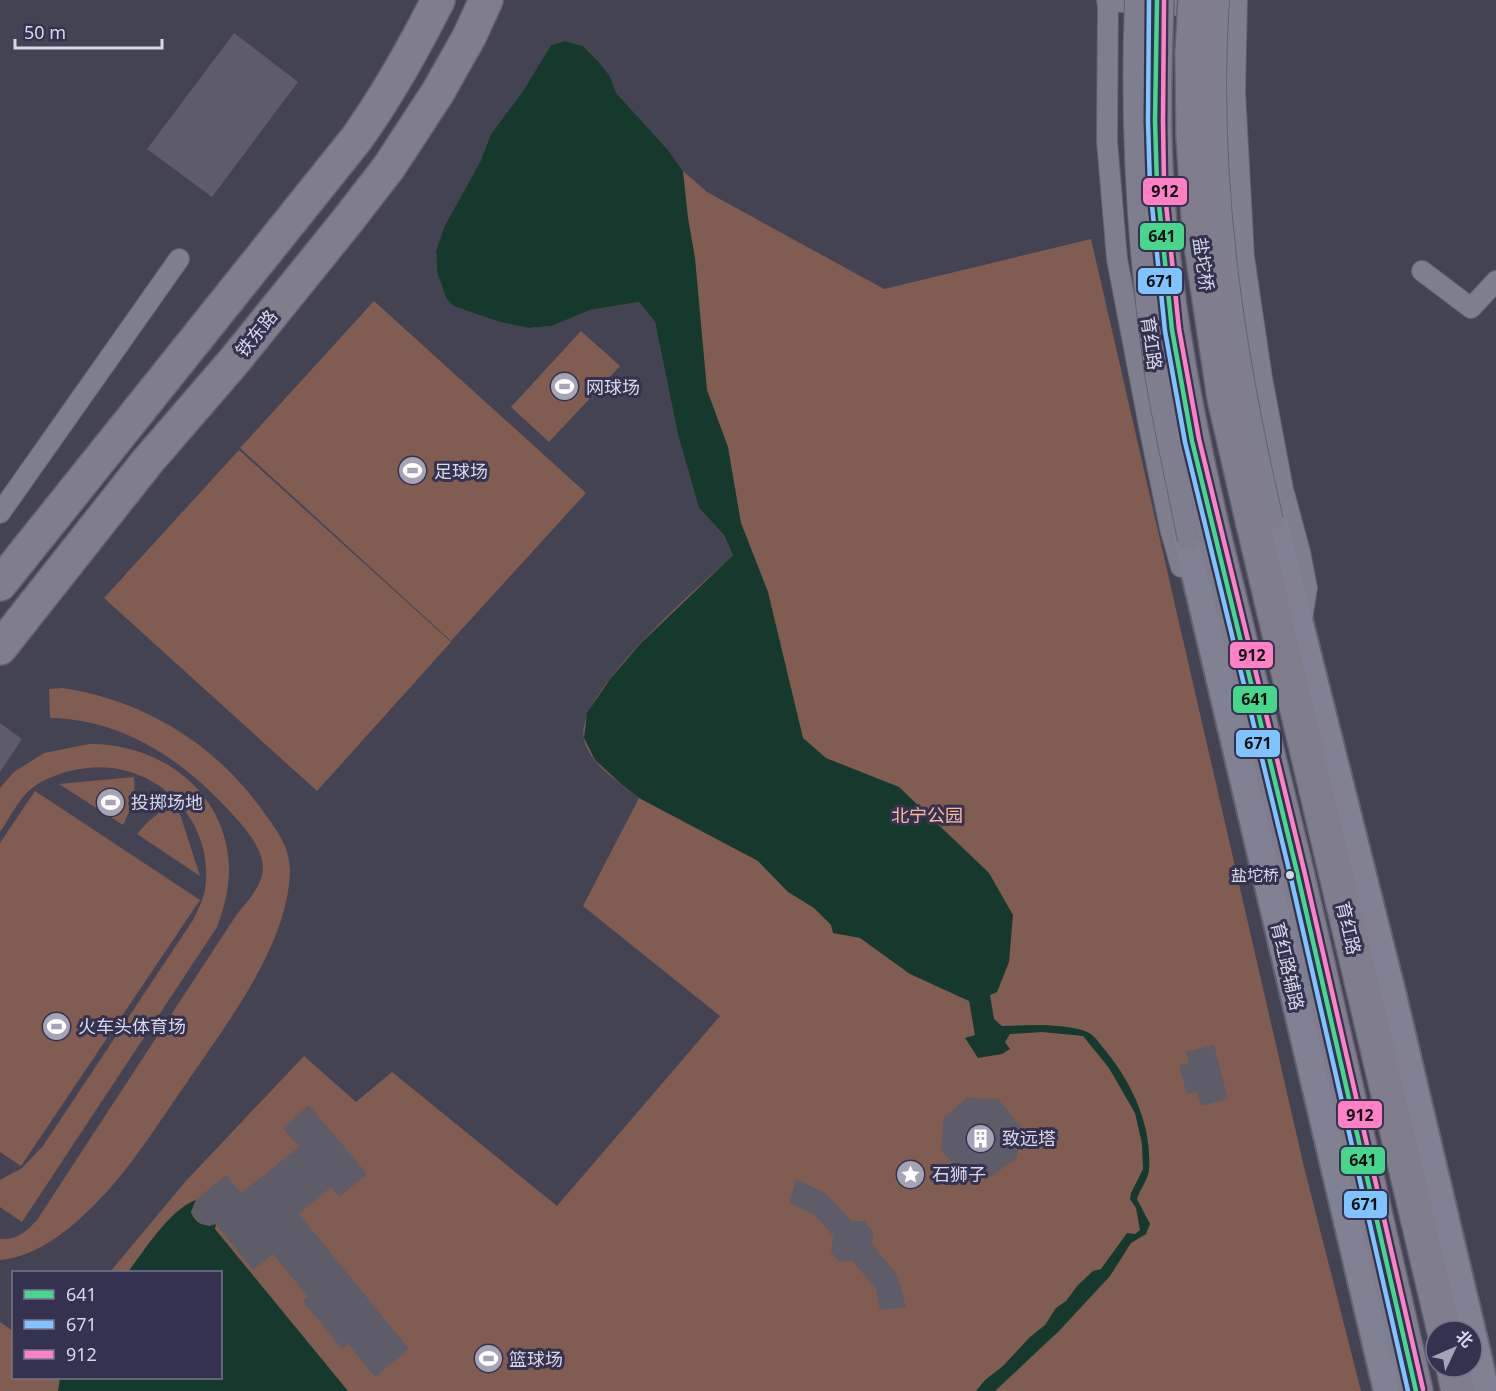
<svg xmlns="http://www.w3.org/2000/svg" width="1496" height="1391" font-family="'Noto Sans','Noto Sans SC',sans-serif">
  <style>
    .green { fill: #805d50 }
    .water { fill: #16392d }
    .building { fill: #5e5c69 }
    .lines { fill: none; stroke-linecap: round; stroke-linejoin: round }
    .minor-casing { stroke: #636271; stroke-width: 22 }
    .secondary-casing { stroke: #636271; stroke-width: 32 }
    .trunk-casing { stroke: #636271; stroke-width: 36 }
    .minor { stroke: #7f7e8e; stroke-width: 20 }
    .secondary { stroke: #818193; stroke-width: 28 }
    .trunk { stroke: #807e8d; stroke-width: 33 }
    .minor-bridge-casing { stroke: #636271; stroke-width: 22; stroke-linecap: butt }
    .trunk-bridge-casing { stroke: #636271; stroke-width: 36; stroke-linecap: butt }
    .minor-bridge { stroke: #7f7e8e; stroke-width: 20 }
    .trunk-bridge { stroke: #807e8d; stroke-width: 33 }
    .bus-1-casing { stroke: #34324f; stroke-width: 9 }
    .bus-2-casing { stroke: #34324f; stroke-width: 9 }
    .bus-3-casing { stroke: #34324f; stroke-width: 9 }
    .bus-1 { stroke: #46d78d; stroke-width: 4.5 }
    .bus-2 { stroke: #80c4ff; stroke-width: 4.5 }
    .bus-3 { stroke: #ff80c5; stroke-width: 4.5 }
    .bus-dot { fill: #d8d8eb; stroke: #34324f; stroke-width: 2 }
    .labels { text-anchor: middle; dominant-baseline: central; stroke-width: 6; stroke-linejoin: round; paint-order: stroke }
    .bus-label { font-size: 16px; fill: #d8d8eb; stroke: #34324f; text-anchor: end }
    .street-label { font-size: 18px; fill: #d8d8eb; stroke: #34324f }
    .poi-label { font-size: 18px; fill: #d8d8eb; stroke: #34324f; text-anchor: start }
    .park-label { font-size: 18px; fill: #ffb99a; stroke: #34324f }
    .line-badge { stroke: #34324f; stroke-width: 2 }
    .pale-badge-label { font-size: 16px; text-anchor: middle; font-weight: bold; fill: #111 }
  </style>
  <rect width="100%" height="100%" fill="#444354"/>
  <!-- green -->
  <path class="green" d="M565,41L583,46L598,61L610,76L616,94L668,150L683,171L707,192L884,289L1091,239L1304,1167L1361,1391H0V1322L13,1331L14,1378H220V1272H110L185,1182L304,1056L356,1102L392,1072L557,1206L720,1016L583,906L639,798C620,783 590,765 584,739C574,693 700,586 733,555L724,535L699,508L678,435L655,322L639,302L590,310L552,326L528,328L500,322L453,306L446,298L437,272L436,251L444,227L480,162L491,134L523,91L551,45Z
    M374,301L586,493L451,641L240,448Z
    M581,331L620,366L549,442L511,407Z
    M239,450L451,642L317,791L104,598Z
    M63,688C146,701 217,745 265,814C278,832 290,848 290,871C288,947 224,1027 183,1088C153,1131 125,1177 86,1213C63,1235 33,1257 0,1260V1239C17,1240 26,1232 37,1220L237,914C248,901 263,885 263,867C262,848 246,829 234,816C186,762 125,719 50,718L49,689Z
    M89,744C160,743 228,792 229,869C229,889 224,908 217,927L22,1222L0,1207V1180L22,1168L43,1146L193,920C198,910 203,900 205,890C216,821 156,760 87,768C69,770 48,776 32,788C18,799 10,818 0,832V788L14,772L44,753Z
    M134,777C136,795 131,809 123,825L59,784Z
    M35,791L200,900L21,1166L0,1152V843Z
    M177,805L200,876L137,834C149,820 159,810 177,805Z"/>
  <!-- water -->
  <path class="water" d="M565,41L583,46L598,61L610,76L616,93L668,150L683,171L688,218L695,258L707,390L728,447L741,523L768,592L803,738L826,758L899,787L989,873L1013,915L1009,962L997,992L990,995L994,1019L1002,1026C1030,1025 1059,1023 1085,1031C1094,1034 1099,1043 1105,1050C1132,1083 1152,1125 1149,1169C1149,1178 1140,1189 1137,1199L1150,1224L1146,1234L1131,1243L1110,1276L1059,1331L995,1391H976L985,1380L1003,1366L1030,1337L1045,1325L1056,1308L1066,1301L1078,1285L1093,1271L1101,1269L1127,1233L1135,1234L1140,1230L1136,1208L1130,1199L1131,1193L1143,1169L1142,1144L1135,1113L1109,1068L1083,1036L1042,1032L1010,1034L1005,1042L1010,1049L1002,1054L978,1058L965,1038L975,1035L969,1001L910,974L860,938L833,933L831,925L814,908L788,892L758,861L639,798L621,784L595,760L584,738L587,713L610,679L641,643L733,555L724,535L699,508L678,435L655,322L639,302L590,310L552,326L528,328L500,322L453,306L446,298L437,272L436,251L444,227L480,162L491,134L523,91L551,45Z
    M196,1200L191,1212C196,1224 204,1227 216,1224L215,1229L348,1391H58L60,1378H220V1272H128C144,1251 170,1209 196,1200Z"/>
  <!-- building -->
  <path class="building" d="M234,33L298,82L212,197L147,149Z
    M0,723L22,739L0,772Z
    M1214,1045L1228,1099L1201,1106L1197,1092L1187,1094L1179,1065L1189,1063L1186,1052Z
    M967,1098L998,1099L1021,1127L1017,1158L990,1177L961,1173L941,1150L944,1117Z
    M309,1105L367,1174L339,1197L331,1187L299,1214L409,1349L375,1377L348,1344L342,1349L303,1301L308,1297L273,1254L253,1270L216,1224L209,1226L199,1223L191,1212L196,1200L226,1175L241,1193L299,1147L283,1128Z
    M796,1179L827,1194L851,1221H864L873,1231L872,1244L897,1275L906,1307L880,1310L876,1289L852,1260L840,1262L831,1252L833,1236L814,1214L790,1203Z"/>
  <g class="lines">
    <defs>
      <path id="minor" d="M1108,0L1107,141L1117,259L1150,431L1170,528L1181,567
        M1237,0L1235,92L1244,257L1262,378L1283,489L1300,552L1307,588L1302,619
        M1107,1L1204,7
        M1422,271L1471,308L1496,281
        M0,513L179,259"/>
      <path id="secondary" d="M1273,520L1392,996L1471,1331
        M1188,540L1388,1391
        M1472,1335L1485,1391"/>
      <path id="trunk" d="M1253,524L1444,1331
        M1214,534L1297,872L1416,1391
        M0,584L357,138C388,94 414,48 438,0
        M0,648L147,462L235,360L348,220L389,167L438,92L469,37L486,0
        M1453,1367L1458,1391"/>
    </defs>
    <!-- minor casing -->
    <use href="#minor" class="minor-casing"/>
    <!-- secondary casing -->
    <use href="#secondary" class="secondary-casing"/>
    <!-- trunk casing -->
    <use href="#trunk" class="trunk-casing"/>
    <!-- minor -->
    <use href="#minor" class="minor"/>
    <!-- secondary -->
    <use href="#secondary" class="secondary"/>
    <!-- trunk -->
    <use href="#trunk" class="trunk"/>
    <defs>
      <path id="minor-bridge" d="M1135,0C1130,123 1137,245 1154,367C1163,425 1177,483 1188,540
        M1219,0C1207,175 1233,350 1273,520"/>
      <path id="trunk-bridge" d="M1157,0C1155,62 1153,125 1157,187C1165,305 1187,419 1214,534
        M1195,0L1192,52L1193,136L1199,232L1224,398L1253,524"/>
    </defs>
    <!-- minor-bridge casing -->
    <use href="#minor-bridge" class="minor-bridge-casing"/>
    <!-- trunk-bridge casing -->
    <use href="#trunk-bridge" class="trunk-bridge-casing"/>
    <!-- minor-bridge -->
    <use href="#minor-bridge" class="minor-bridge"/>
    <!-- trunk-bridge -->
    <use href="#trunk-bridge" class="trunk-bridge"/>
    <defs>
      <path id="bus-1" d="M1157,0L1155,121L1157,185L1172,330L1192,441L1297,872L1416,1391"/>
      <path id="bus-2" d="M1149,0L1148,121L1150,186L1165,331L1185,442L1290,874L1408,1391"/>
      <path id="bus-3" d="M1164,0L1163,121L1164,184L1179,329L1199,439L1304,870L1423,1389"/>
    </defs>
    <!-- bus-1 casing -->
    <use href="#bus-1" class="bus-1-casing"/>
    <!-- bus-2 casing -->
    <use href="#bus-2" class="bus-2-casing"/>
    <!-- bus-3 casing -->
    <use href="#bus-3" class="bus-3-casing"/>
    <!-- bus-1 -->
    <use href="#bus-1" class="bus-1"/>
    <!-- bus-2 -->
    <use href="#bus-2" class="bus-2"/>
    <!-- bus-3 -->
    <use href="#bus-3" class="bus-3"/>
  </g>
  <!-- icons -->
  <defs>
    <symbol id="stadium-disc" viewBox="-11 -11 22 22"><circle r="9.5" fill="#a4a4b6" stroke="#34324f"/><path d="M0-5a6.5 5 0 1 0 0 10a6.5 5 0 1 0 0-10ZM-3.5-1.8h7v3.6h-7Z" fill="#fff"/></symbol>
    <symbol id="building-disc" viewBox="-11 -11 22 22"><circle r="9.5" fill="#a4a4b6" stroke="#34324f"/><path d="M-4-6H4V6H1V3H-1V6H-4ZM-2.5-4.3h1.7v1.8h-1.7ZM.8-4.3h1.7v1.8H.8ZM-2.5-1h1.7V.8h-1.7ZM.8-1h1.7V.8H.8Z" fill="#fff"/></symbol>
    <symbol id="sight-disc" viewBox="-11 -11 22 22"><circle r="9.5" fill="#a4a4b6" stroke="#34324f"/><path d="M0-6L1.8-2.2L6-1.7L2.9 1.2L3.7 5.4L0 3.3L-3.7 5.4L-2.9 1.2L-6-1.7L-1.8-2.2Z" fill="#fff"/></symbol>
  </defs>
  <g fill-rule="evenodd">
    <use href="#stadium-disc" x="548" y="370" width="33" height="33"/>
    <use href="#stadium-disc" x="396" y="454" width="33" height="33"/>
    <use href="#stadium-disc" x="94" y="786" width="33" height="33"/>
    <use href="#stadium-disc" x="40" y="1010" width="33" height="33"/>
    <use href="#building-disc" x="964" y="1122" width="33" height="33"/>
    <use href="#sight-disc" x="894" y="1158" width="33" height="33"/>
    <use href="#stadium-disc" x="472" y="1342" width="33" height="33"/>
  </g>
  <!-- markers -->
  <circle class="bus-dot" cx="1290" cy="875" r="5"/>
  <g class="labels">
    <!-- bus labels -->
    <g class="bus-label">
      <text x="1279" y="875">盐坨桥</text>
    </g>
    <!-- street labels -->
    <g class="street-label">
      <text transform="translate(1204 264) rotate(82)">盐坨桥</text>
      <text transform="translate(256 333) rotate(-51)">铁东路</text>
      <text transform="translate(1152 343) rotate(82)">育红路</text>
      <text transform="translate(1349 928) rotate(77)">育红路</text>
      <text transform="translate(1288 966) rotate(77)">育红路辅路</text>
    </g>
    <!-- poi labels -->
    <g class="poi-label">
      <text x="586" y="387">网球场</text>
      <text x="434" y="471">足球场</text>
      <text x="131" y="802">投掷场地</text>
      <text x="78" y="1026">火车头体育场</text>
      <text x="1002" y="1138">致远塔</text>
      <text x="932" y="1174">石狮子</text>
      <text x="509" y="1359">篮球场</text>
    </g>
    <!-- park labels -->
    <g class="park-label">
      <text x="927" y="815">北宁公园</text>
    </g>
  </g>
  <g class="line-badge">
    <rect x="1142" y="177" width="46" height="29" rx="6" fill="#ff80c5"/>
    <rect x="1139" y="222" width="46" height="29" rx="6" fill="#46d78d"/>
    <rect x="1137" y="267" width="46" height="28" rx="6" fill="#80c4ff"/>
    <rect x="1229" y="641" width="45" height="28" rx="6" fill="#ff80c5"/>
    <rect x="1232" y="685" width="46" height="29" rx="6" fill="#46d78d"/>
    <rect x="1235" y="729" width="46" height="29" rx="6" fill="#80c4ff"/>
    <rect x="1337" y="1100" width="46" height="29" rx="6" fill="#ff80c5"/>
    <rect x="1340" y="1146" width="46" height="29" rx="6" fill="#46d78d"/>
    <rect x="1343" y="1190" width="45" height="29" rx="6" fill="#80c4ff"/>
  </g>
  <g class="pale-badge-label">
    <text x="1165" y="197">912</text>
    <text x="1162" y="242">641</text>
    <text x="1160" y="287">671</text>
    <text x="1252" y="661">912</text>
    <text x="1255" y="705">641</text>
    <text x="1258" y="749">671</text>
    <text x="1360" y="1121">912</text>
    <text x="1363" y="1166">641</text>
    <text x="1365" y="1210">671</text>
  </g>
  <!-- legend -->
  <rect x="12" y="1271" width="210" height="108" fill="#34324f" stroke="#76748d" stroke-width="1.5"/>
  <rect x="24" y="1290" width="30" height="9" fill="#46d78d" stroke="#76748d" stroke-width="1.5"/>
  <text x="66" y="1301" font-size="18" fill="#d8d8eb">641</text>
  <rect x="24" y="1320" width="30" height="9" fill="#80c4ff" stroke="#76748d" stroke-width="1.5"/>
  <text x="66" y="1331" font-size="18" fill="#d8d8eb">671</text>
  <rect x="24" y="1350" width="30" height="9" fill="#ff80c5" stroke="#76748d" stroke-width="1.5"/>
  <text x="66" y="1361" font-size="18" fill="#d8d8eb">912</text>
  <!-- north arrow -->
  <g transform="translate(1454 1349) rotate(46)"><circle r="28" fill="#34324f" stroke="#76748d" stroke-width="1.5"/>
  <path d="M0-4.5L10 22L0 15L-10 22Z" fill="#a4a4b6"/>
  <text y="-9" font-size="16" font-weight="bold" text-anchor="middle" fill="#d8d8eb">北</text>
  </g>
  <!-- scale -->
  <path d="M15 39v9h147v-9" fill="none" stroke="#d8d8eb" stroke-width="3"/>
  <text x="24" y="39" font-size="18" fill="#d8d8eb" stroke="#34324f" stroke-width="4.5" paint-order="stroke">50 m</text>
</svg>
